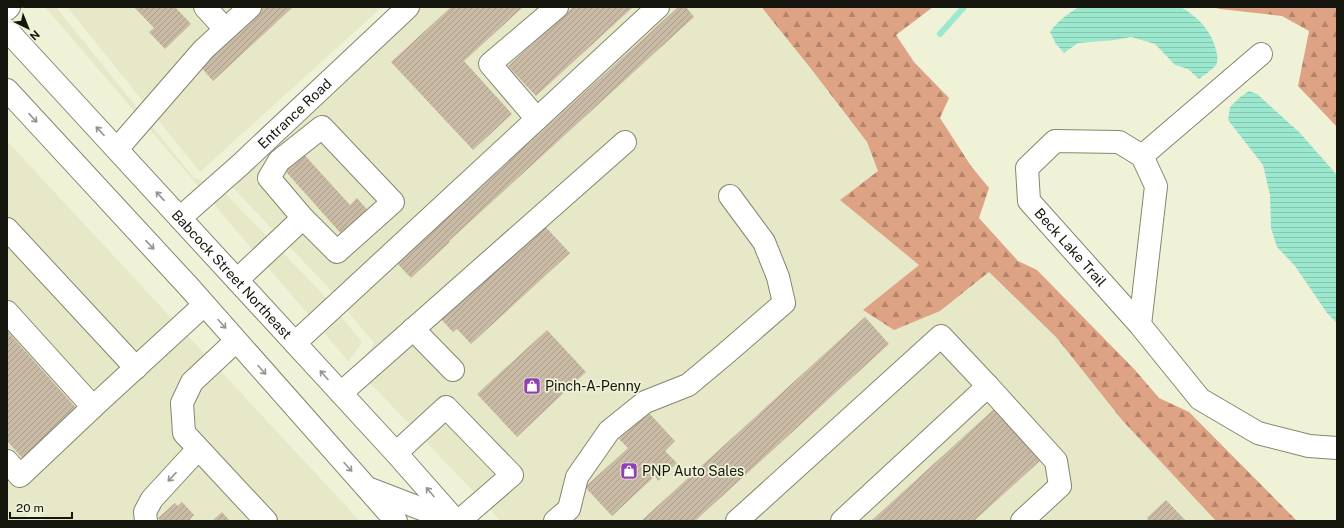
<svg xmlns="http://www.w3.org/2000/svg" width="1344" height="528" font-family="'Public Sans',sans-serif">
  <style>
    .built { fill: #e7e8c7 }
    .forest { fill: url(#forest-firs) }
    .water { fill: url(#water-rules) }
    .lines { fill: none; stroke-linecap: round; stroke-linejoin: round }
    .stream { stroke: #9ce8cf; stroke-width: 6 }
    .building { fill: url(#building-hatch) }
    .minor-casing { stroke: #85866e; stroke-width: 24 }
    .major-casing { stroke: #85866e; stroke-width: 24 }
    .minor { stroke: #fff; stroke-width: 22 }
    .major { stroke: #fff; stroke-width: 22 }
    .oneway { stroke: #959692 }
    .labels { text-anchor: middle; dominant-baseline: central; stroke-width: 3.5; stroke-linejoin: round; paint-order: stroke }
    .street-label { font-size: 14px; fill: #14150c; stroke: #f0f2d8 }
    .poi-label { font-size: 14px; fill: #14150c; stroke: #f0f2d8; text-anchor: start }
  </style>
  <defs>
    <pattern id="forest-firs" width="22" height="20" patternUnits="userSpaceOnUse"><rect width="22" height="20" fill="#dea284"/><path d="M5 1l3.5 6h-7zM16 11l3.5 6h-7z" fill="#b3836a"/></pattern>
    <pattern id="water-rules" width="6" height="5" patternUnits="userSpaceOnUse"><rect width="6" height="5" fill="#9ce8cf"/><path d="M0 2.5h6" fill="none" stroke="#86c6b1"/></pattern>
    <pattern id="building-hatch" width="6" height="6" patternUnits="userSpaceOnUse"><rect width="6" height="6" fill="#c8baa4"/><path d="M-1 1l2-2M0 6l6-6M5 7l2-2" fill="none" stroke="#ab9f8c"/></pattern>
  </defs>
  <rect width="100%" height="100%" fill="#f0f2d8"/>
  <!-- built -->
  <path class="built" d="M45,7H56L193,177L202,181L207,179L397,7L224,192L319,290L362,342L351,358L349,362Z
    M67,7H382L200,172Z
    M423,7H764L763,9L812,70L867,142L878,171L840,200L919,265L864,310L940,311L989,272L1056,337L1122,420L1216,521H500L490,509L371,384L359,365L374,343L325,284L231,186Z
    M7,141L360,521H45L34,509L20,521H7Z"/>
  <!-- forest -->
  <path class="forest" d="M763,7H933L896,35L914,62L949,98L940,118L971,166L989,188L979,218L1018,261L1037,270L1135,370L1159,398L1189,412L1297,521H1216L1122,420L1056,337L989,272L940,311L894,330L863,310L919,265L840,200L878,171L867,142L812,70L763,9Z
    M1212,7H1337V127L1298,86L1309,31L1282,16L1220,9Z"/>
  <!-- water -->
  <path class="water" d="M1079,7H1181C1198,17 1211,30 1216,50C1217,55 1219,59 1216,65C1212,70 1204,75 1199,79L1188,69L1175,65L1155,44L1131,37L1115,40L1078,43L1064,53L1056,44L1050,32C1058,21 1067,14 1079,7Z
    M1249,91L1257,94L1300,133L1337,175V323L1327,313L1295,266L1277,247L1271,228L1270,195L1263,165L1228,120L1230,107L1239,98Z"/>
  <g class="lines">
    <!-- stream -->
    <path class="stream" d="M940,34L964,7"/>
  </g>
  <!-- building -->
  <path class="building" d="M134,7H175L191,24L165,49L149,32L154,28Z
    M264,7H293L213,81L200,66Z
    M451,7H523L464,61L512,114L473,150L391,62Z
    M573,7H633L536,96L508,66Z
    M678,7H686L694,17L449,241L450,242L411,278L394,260L434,224L437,227Z
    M299,149L350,205L357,198L371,214L345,238L280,165Z
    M539,220L570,253L471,344L457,329L453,332L436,314Z
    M865,317L889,344L695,521H641Z
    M547,330L586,372L517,437L477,394Z
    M7,331L79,411L25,461L7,441Z
    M994,409L1041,460L974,521H871Z
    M648,412L675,441L665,451L677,463L658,481L655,476L612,516L585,487L628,448L619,439Z
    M1166,500L1186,521H1149L1147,518Z
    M182,502L194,515L190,519L192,521H161L158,518L175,503L178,506Z
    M222,512L230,521H212Z"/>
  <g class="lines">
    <defs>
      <g id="minor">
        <path d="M205,7L225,29"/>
        <path d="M7,9L9,7"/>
        <path d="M537,119L490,64L557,7"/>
        <path d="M117,149L204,49L250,7"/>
        <path d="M1142,156L1261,54"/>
        <path id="s1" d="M180,218L240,165L408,7"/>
        <path d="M7,229L136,368"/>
        <path d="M237,280L303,218L337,252L393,202L322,127L279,161L269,178L303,218"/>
        <path d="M7,312L93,407L204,305"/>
        <path id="s2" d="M1140,325L1156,186L1142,156L1119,142L1055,141L1027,168L1029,201L1140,325L1200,399L1258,433L1309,446L1337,448"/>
        <path d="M413,329L453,370"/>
        <path d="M236,341L192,382L182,403L184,433L266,521"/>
        <path d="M295,343L658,7"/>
        <path d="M988,386L1056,461L1060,486L1022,521"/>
        <path d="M341,393L625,142"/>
        <path d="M396,453L446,407L512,475L459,521"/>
        <path d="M7,461L20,476L93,407"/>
        <path d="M146,521L145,512L152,499L198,449"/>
        <path d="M555,521L569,509L577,477L609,431L645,402L688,385L724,355L784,303L778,277L764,242L730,196"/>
        <path d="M737,521L941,336L988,386L842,521"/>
      </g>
      <g id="major">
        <path id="s3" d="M7,30L396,453L456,521"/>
        <path d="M7,90L189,287L396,521"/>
        <path d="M370,489L453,521"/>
      </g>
    </defs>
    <!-- minor casing -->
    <use href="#minor" class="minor-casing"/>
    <!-- major casing -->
    <use href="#major" class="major-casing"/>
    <!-- minor -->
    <use href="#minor" class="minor"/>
    <!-- major -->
    <use href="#major" class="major"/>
  </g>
  <!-- one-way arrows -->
  <defs><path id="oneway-shaft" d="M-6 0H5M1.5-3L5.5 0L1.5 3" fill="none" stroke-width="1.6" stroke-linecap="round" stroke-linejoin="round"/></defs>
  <g class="oneway">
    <use href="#oneway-shaft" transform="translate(33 118) rotate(47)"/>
    <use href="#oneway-shaft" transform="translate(100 131) rotate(-133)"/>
    <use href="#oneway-shaft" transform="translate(160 196) rotate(-133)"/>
    <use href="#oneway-shaft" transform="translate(150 245) rotate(47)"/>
    <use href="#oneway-shaft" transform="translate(222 324) rotate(48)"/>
    <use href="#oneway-shaft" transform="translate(262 370) rotate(48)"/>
    <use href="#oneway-shaft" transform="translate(324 375) rotate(-132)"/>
    <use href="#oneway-shaft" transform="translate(348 467) rotate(48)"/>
    <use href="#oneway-shaft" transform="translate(172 477) rotate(133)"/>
    <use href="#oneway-shaft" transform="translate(430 492) rotate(-131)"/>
  </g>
  <!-- icons -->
  <defs>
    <symbol id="shop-square" viewBox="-11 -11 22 22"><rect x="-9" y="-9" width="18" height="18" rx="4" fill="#8f41b1" stroke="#f0f2d8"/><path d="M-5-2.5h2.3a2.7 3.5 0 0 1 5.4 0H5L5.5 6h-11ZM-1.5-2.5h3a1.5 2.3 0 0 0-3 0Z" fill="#fff"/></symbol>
  </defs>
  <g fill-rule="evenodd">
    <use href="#shop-square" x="522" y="376" width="20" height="20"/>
    <use href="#shop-square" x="619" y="461" width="20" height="20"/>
  </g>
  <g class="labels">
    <!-- street labels -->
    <g class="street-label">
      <text stroke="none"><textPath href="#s1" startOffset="155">Entrance Road</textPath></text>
      <text stroke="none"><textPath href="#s2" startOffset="398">Beck Lake Trail</textPath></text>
      <text stroke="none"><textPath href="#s3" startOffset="332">Babcock Street Northeast</textPath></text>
    </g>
    <!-- poi labels -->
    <g class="poi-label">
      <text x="545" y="386">Pinch-A-Penny</text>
      <text x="642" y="471">PNP Auto Sales</text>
    </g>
  </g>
  <!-- border -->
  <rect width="1344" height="528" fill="none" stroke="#14150c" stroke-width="16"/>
  <!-- north arrow -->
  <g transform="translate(28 28) rotate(137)" stroke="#f0f2d8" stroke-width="3" paint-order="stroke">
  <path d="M0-3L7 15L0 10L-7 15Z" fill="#14150c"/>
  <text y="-6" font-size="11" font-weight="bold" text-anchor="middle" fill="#14150c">N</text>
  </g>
  <!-- scale -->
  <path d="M10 512v6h62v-6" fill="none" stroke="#14150c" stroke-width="2"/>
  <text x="16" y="512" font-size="12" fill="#14150c" stroke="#f0f2d8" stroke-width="3" paint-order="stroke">20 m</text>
</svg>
